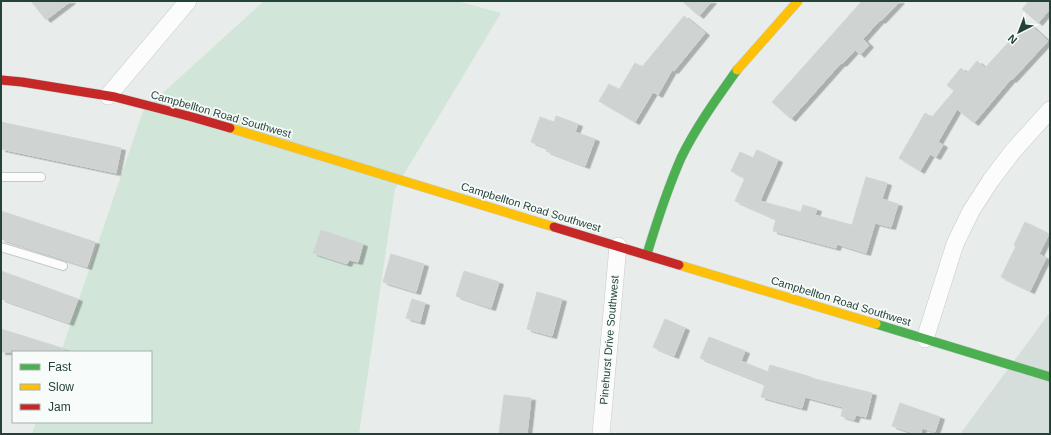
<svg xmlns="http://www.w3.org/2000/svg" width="1051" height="435" font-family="Helvetica,sans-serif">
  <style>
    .built { fill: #d6dedb }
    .green { fill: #d1e6d8 }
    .building { fill: #cfd4d2; stroke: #d1d6d4; filter: url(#shadow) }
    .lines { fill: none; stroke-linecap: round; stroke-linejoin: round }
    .lane-casing { stroke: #c5cac8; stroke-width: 10 }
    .street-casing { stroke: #c5cac8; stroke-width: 18 }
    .fast-casing { stroke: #c3cbc8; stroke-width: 10 }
    .slow-casing { stroke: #c3cbc8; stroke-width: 10 }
    .jam-casing { stroke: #c3cbc8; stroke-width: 10 }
    .lane { stroke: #fcfcfc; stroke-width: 8 }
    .street { stroke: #fcfcfc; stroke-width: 17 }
    .fast { stroke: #4caf50; stroke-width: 9 }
    .slow { stroke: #ffc107; stroke-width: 9 }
    .jam { stroke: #c62828; stroke-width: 9 }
    .labels { text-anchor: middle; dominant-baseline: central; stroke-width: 3.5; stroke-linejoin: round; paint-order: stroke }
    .street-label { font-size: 11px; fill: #24423a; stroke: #f7fbf9 }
  </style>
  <defs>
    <filter id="shadow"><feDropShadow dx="4.5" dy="2.5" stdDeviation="0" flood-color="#0004"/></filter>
  </defs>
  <rect width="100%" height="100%" fill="#e8edeb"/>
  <!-- built -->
  <path class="built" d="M1050,312V434H960L1028,342Z"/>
  <!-- green -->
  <path class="green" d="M264,1H457L501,13L395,189L359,434H32L36,422H151V352H61L143,111Z"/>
  <!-- building -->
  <path class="building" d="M31,1H71L46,20Z
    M682,1H712L699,16Z
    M862,1H900L881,21L880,20L863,39L869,45L860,55L855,50L842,64L841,63L791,119L772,102Z
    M1029,1H1050V9L1038,23L1022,9Z
    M684,16L705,33L674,71L672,70L658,95L653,92L635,122L599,101L609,84L619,90L635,63L642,67Z
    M1027,22L1048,41L1012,80L1011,79L974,123L957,109L938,142L943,145L936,157L930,154L920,171L899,158L925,113L932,117L954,91L947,85L961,68L967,73L977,61L985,68Z
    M556,116L578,124L575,132L595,139L585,166L546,151L547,148L531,142L540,117L554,122Z
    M1,122L121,148L116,173L1,149Z
    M757,150L778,160L760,201L801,212L803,205L817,209L815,215L852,225L866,177L887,183L882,199L898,204L891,227L875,223L866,253L837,244L836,248L773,231L776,219L735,201L745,178L731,171L740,152L753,158Z
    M1,211L95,242L87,267L1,239Z
    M1025,222L1049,234L1039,254L1046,258L1030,291L1001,277L1016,246L1014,245Z
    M321,230L363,244L358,262L349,260L347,264L313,253Z
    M391,254L424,264L416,292L383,282Z
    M1,271L78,299L69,323L1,299Z
    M464,271L499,282L491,308L456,296Z
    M537,292L562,299L552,336L527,329Z
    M412,299L425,303L420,322L406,318Z
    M665,319L685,328L674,356L653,347Z
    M1,329L65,349L64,352H1Z
    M709,337L745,351L741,361L768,372L770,365L811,377V378L872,393L866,417L856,415L854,420L841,416L843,407L805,397L802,408L761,397L765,384L700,358Z
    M504,395L531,398L527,434H499Z
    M900,403L940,417L935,432L922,428L921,434H916L892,426Z"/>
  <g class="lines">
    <defs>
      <path id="lane" d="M1,177H41
        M1,247L63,266"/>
      <path id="street" d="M108,96L188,1
        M925,339L955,244L971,211L991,180L1013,151L1050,110
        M601,434L618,246"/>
      <path id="fast" d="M647,254C657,221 667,190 681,158C696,127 717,98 737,70
        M876,324L1050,377"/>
      <path id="slow" d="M737,70L798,1
        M230,128L554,227
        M679,265L876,324"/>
      <path id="jam" d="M1,80L22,82L115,97L192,117L230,128
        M554,227L679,265"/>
    </defs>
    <!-- lane casing -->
    <use href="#lane" class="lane-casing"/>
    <!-- street casing -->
    <use href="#street" class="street-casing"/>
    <!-- fast casing -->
    <use href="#fast" class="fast-casing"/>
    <!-- slow casing -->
    <use href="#slow" class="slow-casing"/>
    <!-- jam casing -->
    <use href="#jam" class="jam-casing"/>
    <!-- lane -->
    <use href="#lane" class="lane"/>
    <!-- street -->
    <use href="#street" class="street"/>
    <!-- fast -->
    <use href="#fast" class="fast"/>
    <!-- slow -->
    <use href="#slow" class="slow"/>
    <!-- jam -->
    <use href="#jam" class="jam"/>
  </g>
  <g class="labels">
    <!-- street labels -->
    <g class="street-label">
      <text transform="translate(221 114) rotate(16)">Campbellton Road Southwest</text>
      <text transform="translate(531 207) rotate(17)">Campbellton Road Southwest</text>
      <text transform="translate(841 301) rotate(17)">Campbellton Road Southwest</text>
      <text transform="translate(609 340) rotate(-85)">Pinehurst Drive Southwest</text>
    </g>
  </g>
  <!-- border -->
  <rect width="1051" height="435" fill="none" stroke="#24423a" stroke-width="4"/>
  <!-- legend -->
  <rect x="12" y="351" width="140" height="72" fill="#f7fbf9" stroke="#a3b1ad"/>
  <rect x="20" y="364" width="20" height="6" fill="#4caf50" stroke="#a3b1ad"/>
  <text x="48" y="371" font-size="12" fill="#24423a">Fast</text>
  <rect x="20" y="384" width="20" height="6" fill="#ffc107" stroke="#a3b1ad"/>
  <text x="48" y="391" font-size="12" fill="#24423a">Slow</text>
  <rect x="20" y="404" width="20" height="6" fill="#c62828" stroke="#a3b1ad"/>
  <text x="48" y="411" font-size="12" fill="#24423a">Jam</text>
  <!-- north arrow -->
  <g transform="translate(1019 32) rotate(222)" stroke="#f7fbf9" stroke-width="3" paint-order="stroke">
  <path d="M0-3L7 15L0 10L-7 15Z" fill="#24423a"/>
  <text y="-6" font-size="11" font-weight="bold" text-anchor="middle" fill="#24423a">N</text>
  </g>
</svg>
